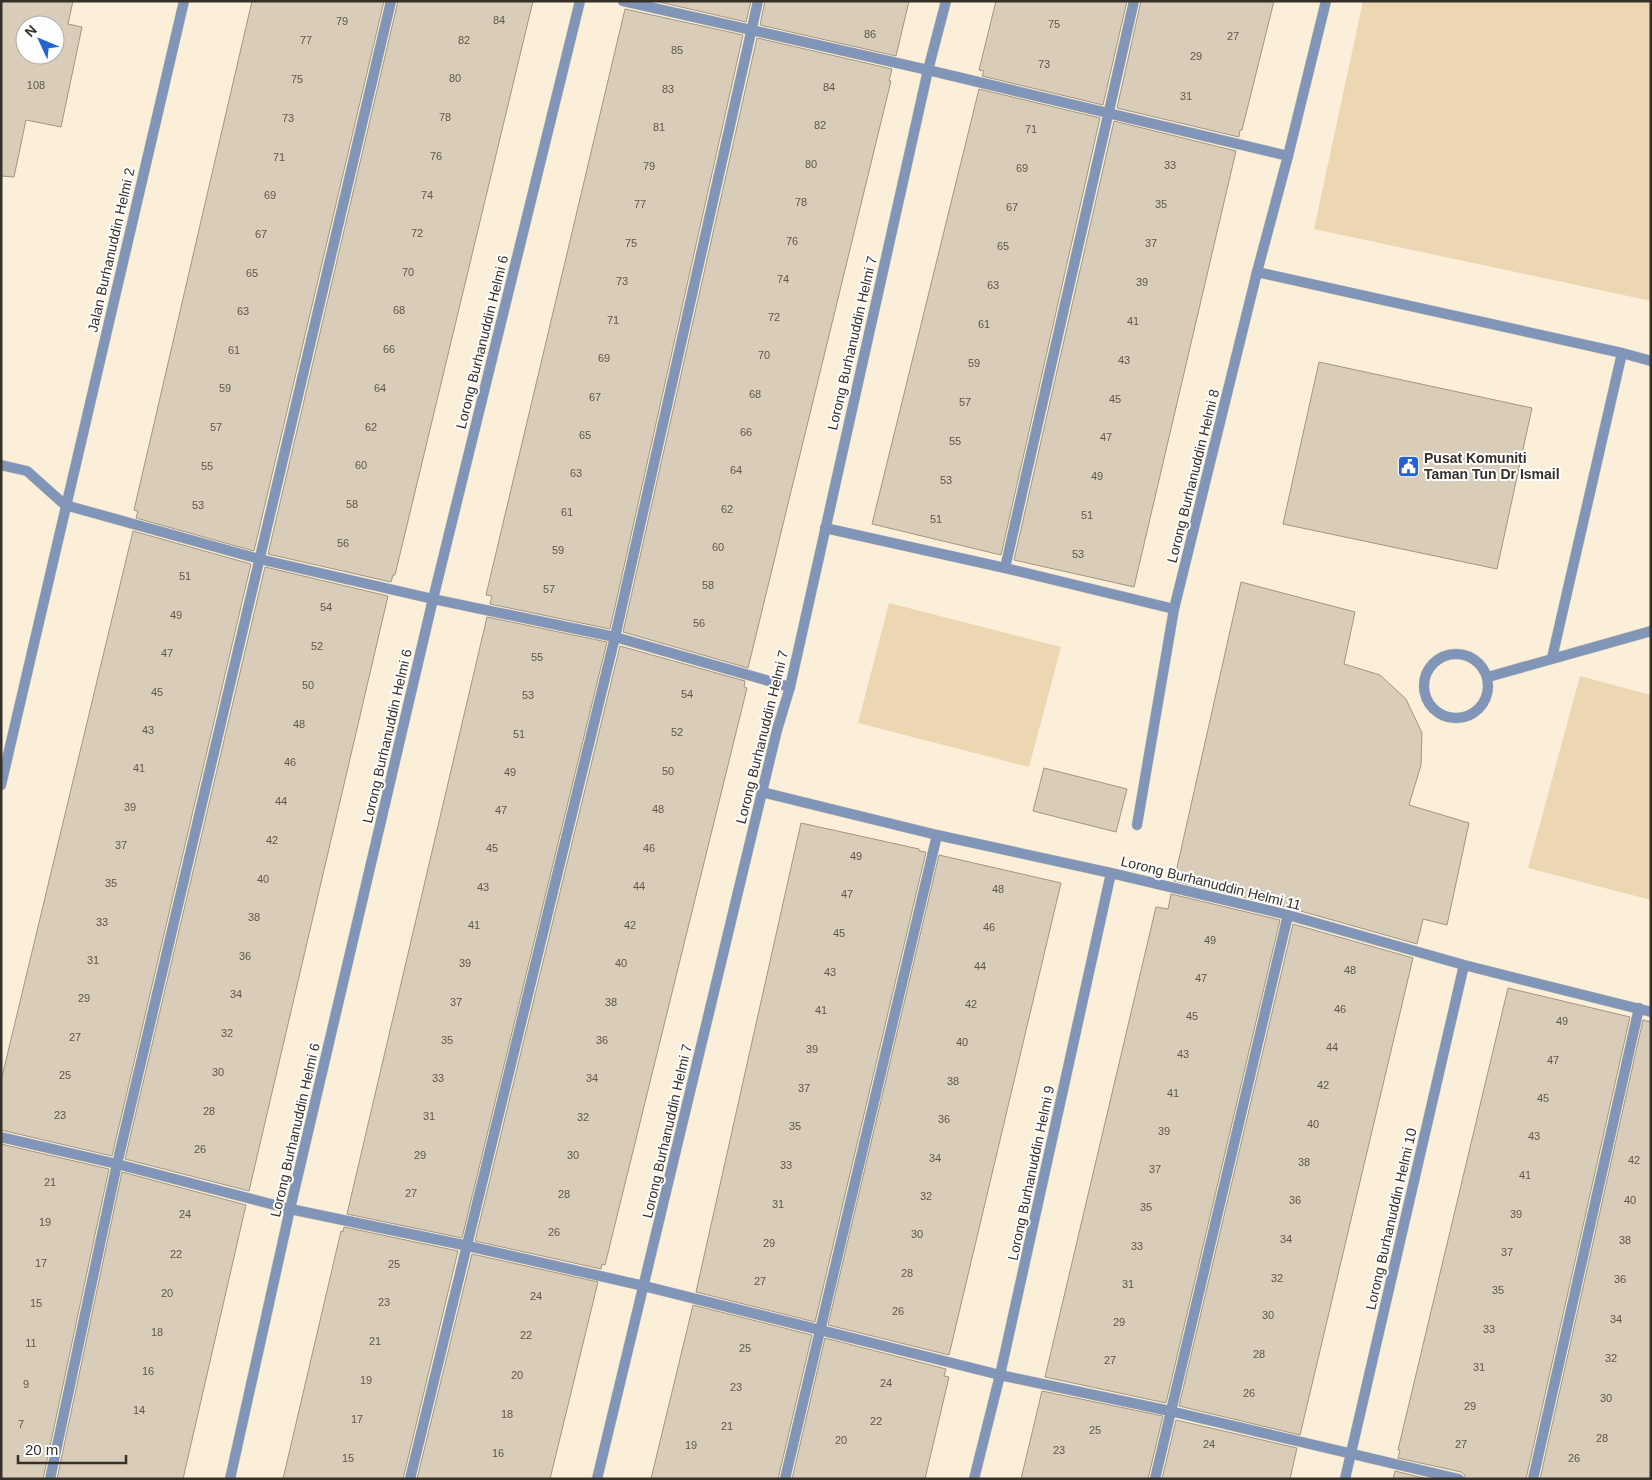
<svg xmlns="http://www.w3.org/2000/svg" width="1652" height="1480" font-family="Arial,sans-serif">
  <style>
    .green { fill: #ecd7b2 }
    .building { fill: #d9cdb9; stroke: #a09682; fill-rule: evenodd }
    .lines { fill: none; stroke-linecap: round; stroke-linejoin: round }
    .service-casing { stroke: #d7cdba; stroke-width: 11 }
    .minor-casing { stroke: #d7cdba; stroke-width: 11 }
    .service { stroke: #8095b7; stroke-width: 10 }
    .minor { stroke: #8095b7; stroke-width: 10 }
    .labels { text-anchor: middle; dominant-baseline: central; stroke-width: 4; stroke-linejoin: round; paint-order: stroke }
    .number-label { font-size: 11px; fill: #5e574c }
    .street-label { font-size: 14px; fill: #353028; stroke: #fefefe }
    .poi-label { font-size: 14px; font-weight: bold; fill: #353028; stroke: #fefefe; text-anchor: start }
  </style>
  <rect width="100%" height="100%" fill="#fbefda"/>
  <!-- green -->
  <path class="green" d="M1363,1H1651V301L1314,229Z
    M889,603L1061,647L1029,767L858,723Z
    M1580,676L1651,695V900L1528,868Z"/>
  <!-- building -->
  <path class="building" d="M1,1H73L68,24L82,27L61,127L26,120L14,177L1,176ZM25,25H55V55H25Z
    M252,1H384L254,551L136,518L138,511L134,510Z
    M398,1H533L395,575H393L391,582L268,554Z
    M655,1H751L746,22Z
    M765,1H909L896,56L760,25Z
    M996,1H1127L1103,105L982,76L984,71L979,70Z
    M1141,1H1274L1242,130H1240L1239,137L1117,108Z
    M625,9L743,35L610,629L490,604L492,596L486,595Z
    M757,38L892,69L889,81H891L748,668L623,632Z
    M979,89L1100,118L1001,555L872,524Z
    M1114,121L1236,151L1134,587L1014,560Z
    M1319,362L1532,408L1497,569L1283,524Z
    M133,531L251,564L112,1156L1,1130V1081Z
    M265,567L388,596L249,1191L125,1159Z
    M1241,582L1355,612L1344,664L1380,675L1406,699L1422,733L1421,765L1409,805L1469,823L1447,925L1423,919L1417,944L1290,908L1174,881Z
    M487,617L607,642L462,1238L347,1214Z
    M620,646L745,681L744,687L747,688L605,1265L602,1264L601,1269L475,1241Z
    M1044,768L1127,789L1116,832L1033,811Z
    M801,823L919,849V851L926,852L815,1322L696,1292Z
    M939,855L1061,883L949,1355L828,1325Z
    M1171,894L1280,920L1166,1403L1045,1377L1156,907L1168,909Z
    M1293,924L1413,958L1300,1435L1179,1406Z
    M1508,988L1630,1017L1526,1479H1466L1464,1474L1461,1472L1398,1458L1400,1450H1398Z
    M1643,1020L1651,1022V1479H1540Z
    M1,1144L109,1169L43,1479H1Z
    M122,1172L246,1205L183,1479H57Z
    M344,1227L458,1251L403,1479H283L341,1231L343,1232Z
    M472,1254L598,1282L550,1479H417Z
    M693,1305L812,1335L778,1479H651Z
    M825,1338L946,1369L944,1376L949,1377L925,1479H792Z
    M1042,1391L1163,1416L1148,1479H1021Z
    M1176,1420L1297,1448L1290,1479H1162Z
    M1395,1471L1428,1479H1393Z"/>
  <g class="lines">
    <defs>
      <path id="service" d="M623,1L928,70L1288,156
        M1257,272L1622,353L1552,658
        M1622,353L1651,361
        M65,505L259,559L433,599L615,637L790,687
        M1005,568L1134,1
        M1424 686a32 32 0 1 1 64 0a32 32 0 1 1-64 0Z
        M1488,677L1651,631
        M1137,825L1174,609
        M1,1137L117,1164L290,1209L468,1246L644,1286L1000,1375L1170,1411L1459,1479
        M50,1479L117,1164L391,1
        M410,1479L615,637L758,1
        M785,1479L937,835
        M1155,1479L1288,915
        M1533,1479L1639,1008"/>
      <path id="minor" d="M1,465L27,471L65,505
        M825,528L1005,568L1174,609L1257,272L1288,156L1326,1
        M1,785L184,1
        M762,792L937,835L1111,873L1288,915L1464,965L1651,1012
        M230,1479L290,1209L433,599L580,1
        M597,1479L762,792L777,730L790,687L928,70L946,1
        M974,1479L1000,1375L1111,873
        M1345,1479L1464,965"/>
    </defs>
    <!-- service casing -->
    <use href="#service" class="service-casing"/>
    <!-- minor casing -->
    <use href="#minor" class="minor-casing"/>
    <!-- service -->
    <use href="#service" class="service"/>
    <!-- minor -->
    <use href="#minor" class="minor"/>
  </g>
  <!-- icons -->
  <defs>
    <symbol id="civic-square" viewBox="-11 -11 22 22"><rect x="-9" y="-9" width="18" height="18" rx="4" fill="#2463d0" stroke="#fefefe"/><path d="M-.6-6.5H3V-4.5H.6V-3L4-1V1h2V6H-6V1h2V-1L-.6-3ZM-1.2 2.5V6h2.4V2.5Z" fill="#fff"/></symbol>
  </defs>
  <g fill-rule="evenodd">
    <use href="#civic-square" x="1396" y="454" width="25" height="25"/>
  </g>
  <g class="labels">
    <!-- number labels -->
    <g class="number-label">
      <text x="499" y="20">84</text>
      <text x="342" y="21">79</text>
      <text x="1054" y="24">75</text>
      <text x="870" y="34">86</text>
      <text x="1233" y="36">27</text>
      <text x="306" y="40">77</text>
      <text x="464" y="40">82</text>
      <text x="677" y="50">85</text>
      <text x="1196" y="56">29</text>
      <text x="1044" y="64">73</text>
      <text x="455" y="78">80</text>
      <text x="297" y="79">75</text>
      <text x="36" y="85">108</text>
      <text x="829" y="87">84</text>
      <text x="668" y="89">83</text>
      <text x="1186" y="96">31</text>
      <text x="445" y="117">78</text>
      <text x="288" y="118">73</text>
      <text x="820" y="125">82</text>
      <text x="659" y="127">81</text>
      <text x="1031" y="129">71</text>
      <text x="436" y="156">76</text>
      <text x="279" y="157">71</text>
      <text x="811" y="164">80</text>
      <text x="1170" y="165">33</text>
      <text x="649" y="166">79</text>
      <text x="1022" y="168">69</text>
      <text x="270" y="195">69</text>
      <text x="427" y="195">74</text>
      <text x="801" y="202">78</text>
      <text x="640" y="204">77</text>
      <text x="1161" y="204">35</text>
      <text x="1012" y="207">67</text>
      <text x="417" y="233">72</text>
      <text x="261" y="234">67</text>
      <text x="792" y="241">76</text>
      <text x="631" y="243">75</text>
      <text x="1151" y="243">37</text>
      <text x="1003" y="246">65</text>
      <text x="408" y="272">70</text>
      <text x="252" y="273">65</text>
      <text x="783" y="279">74</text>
      <text x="622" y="281">73</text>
      <text x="1142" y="282">39</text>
      <text x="993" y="285">63</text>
      <text x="399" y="310">68</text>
      <text x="243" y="311">63</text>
      <text x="774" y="317">72</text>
      <text x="613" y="320">71</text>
      <text x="1133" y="321">41</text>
      <text x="984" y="324">61</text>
      <text x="389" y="349">66</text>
      <text x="234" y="350">61</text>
      <text x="764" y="355">70</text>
      <text x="604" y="358">69</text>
      <text x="1124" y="360">43</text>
      <text x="974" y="363">59</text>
      <text x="225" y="388">59</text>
      <text x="380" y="388">64</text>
      <text x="755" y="394">68</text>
      <text x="595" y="397">67</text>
      <text x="1115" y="399">45</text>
      <text x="965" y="402">57</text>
      <text x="216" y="427">57</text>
      <text x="371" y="427">62</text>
      <text x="746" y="432">66</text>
      <text x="585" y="435">65</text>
      <text x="1106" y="437">47</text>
      <text x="955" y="441">55</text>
      <text x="361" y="465">60</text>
      <text x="207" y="466">55</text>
      <text x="736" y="470">64</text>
      <text x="576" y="473">63</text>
      <text x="1097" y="476">49</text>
      <text x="946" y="480">53</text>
      <text x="352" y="504">58</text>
      <text x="198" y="505">53</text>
      <text x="727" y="509">62</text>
      <text x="567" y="512">61</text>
      <text x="1087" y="515">51</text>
      <text x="936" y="519">51</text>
      <text x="343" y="543">56</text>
      <text x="718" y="547">60</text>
      <text x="558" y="550">59</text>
      <text x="1078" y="554">53</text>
      <text x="185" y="576">51</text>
      <text x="708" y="585">58</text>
      <text x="549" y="589">57</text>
      <text x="326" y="607">54</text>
      <text x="176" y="615">49</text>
      <text x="699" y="623">56</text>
      <text x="317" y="646">52</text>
      <text x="167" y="653">47</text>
      <text x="537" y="657">55</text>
      <text x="308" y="685">50</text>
      <text x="157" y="692">45</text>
      <text x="687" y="694">54</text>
      <text x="528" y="695">53</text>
      <text x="299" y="724">48</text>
      <text x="148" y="730">43</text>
      <text x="677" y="732">52</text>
      <text x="519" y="734">51</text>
      <text x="290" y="762">46</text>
      <text x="139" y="768">41</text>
      <text x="668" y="771">50</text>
      <text x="510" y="772">49</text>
      <text x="281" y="801">44</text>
      <text x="130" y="807">39</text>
      <text x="658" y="809">48</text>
      <text x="501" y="810">47</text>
      <text x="272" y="840">42</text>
      <text x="121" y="845">37</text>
      <text x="492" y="848">45</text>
      <text x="649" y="848">46</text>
      <text x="856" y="856">49</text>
      <text x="263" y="879">40</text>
      <text x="111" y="883">35</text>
      <text x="639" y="886">44</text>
      <text x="483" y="887">43</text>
      <text x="998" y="889">48</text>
      <text x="847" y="894">47</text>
      <text x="254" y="917">38</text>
      <text x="102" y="922">33</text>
      <text x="474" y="925">41</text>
      <text x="630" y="925">42</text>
      <text x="989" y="927">46</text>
      <text x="839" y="933">45</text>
      <text x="1210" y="940">49</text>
      <text x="245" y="956">36</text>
      <text x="93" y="960">31</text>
      <text x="465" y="963">39</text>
      <text x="621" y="963">40</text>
      <text x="980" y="966">44</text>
      <text x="1350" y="970">48</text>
      <text x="830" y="972">43</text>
      <text x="1201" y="978">47</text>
      <text x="236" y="994">34</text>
      <text x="84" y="998">29</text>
      <text x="456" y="1002">37</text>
      <text x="611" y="1002">38</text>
      <text x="971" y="1004">42</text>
      <text x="1340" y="1009">46</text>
      <text x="821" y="1010">41</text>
      <text x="1192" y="1016">45</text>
      <text x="1562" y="1021">49</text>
      <text x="227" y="1033">32</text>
      <text x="75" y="1037">27</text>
      <text x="447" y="1040">35</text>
      <text x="602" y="1040">36</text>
      <text x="962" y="1042">40</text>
      <text x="1332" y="1047">44</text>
      <text x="812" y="1049">39</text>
      <text x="1183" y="1054">43</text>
      <text x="1553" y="1060">47</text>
      <text x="218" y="1072">30</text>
      <text x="65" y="1075">25</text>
      <text x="438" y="1078">33</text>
      <text x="592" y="1078">34</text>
      <text x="953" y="1081">38</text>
      <text x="1323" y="1085">42</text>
      <text x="804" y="1088">37</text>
      <text x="1173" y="1093">41</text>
      <text x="1543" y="1098">45</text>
      <text x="209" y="1111">28</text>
      <text x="60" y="1115">23</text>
      <text x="429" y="1116">31</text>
      <text x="583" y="1117">32</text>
      <text x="944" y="1119">36</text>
      <text x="1313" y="1124">40</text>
      <text x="795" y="1126">35</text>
      <text x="1164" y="1131">39</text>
      <text x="1534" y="1136">43</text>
      <text x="200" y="1149">26</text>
      <text x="420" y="1155">29</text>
      <text x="573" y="1155">30</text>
      <text x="935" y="1158">34</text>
      <text x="1634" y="1160">42</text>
      <text x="1304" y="1162">38</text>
      <text x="786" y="1165">33</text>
      <text x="1155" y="1169">37</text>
      <text x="1525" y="1175">41</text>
      <text x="50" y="1182">21</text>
      <text x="411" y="1193">27</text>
      <text x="564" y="1194">28</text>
      <text x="926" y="1196">32</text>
      <text x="1295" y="1200">36</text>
      <text x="1630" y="1200">40</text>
      <text x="778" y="1204">31</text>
      <text x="1146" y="1207">35</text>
      <text x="185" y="1214">24</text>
      <text x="1516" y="1214">39</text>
      <text x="45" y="1222">19</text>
      <text x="554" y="1232">26</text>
      <text x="917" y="1234">30</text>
      <text x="1286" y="1239">34</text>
      <text x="1625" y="1240">38</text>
      <text x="769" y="1243">29</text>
      <text x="1137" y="1246">33</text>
      <text x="1507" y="1252">37</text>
      <text x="176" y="1254">22</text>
      <text x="41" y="1263">17</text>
      <text x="394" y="1264">25</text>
      <text x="907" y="1273">28</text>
      <text x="1277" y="1278">32</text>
      <text x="1620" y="1279">36</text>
      <text x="760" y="1281">27</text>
      <text x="1128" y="1284">31</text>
      <text x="1498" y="1290">35</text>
      <text x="167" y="1293">20</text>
      <text x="536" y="1296">24</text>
      <text x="384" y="1302">23</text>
      <text x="36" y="1303">15</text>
      <text x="898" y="1311">26</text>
      <text x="1268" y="1315">30</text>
      <text x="1616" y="1319">34</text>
      <text x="1119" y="1322">29</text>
      <text x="1489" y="1329">33</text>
      <text x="157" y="1332">18</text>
      <text x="526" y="1335">22</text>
      <text x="375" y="1341">21</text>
      <text x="31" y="1343">11</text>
      <text x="745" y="1348">25</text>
      <text x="1259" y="1354">28</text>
      <text x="1611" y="1358">32</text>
      <text x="1110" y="1360">27</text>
      <text x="1479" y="1367">31</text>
      <text x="148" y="1371">16</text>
      <text x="517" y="1375">20</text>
      <text x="366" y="1380">19</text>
      <text x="886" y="1383">24</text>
      <text x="26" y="1384">9</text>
      <text x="736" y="1387">23</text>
      <text x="1249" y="1393">26</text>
      <text x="1606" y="1398">30</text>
      <text x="1470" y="1406">29</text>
      <text x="139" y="1410">14</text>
      <text x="507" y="1414">18</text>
      <text x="357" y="1419">17</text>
      <text x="876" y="1421">22</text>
      <text x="21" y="1424">7</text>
      <text x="727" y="1426">21</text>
      <text x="1095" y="1430">25</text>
      <text x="1602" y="1438">28</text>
      <text x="841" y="1440">20</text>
      <text x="1209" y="1444">24</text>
      <text x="1461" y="1444">27</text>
      <text x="691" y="1445">19</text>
      <text x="1059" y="1450">23</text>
      <text x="498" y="1453">16</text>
      <text x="348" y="1458">15</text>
      <text x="1574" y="1458">26</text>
    </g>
    <!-- street labels -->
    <g class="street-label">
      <text transform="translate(111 250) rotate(-77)">Jalan Burhanuddin Helmi 2</text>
      <text transform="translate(482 342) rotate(-76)">Lorong Burhanuddin Helmi 6</text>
      <text transform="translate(852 343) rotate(-77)">Lorong Burhanuddin Helmi 7</text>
      <text transform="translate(1193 476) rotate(-76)">Lorong Burhanuddin Helmi 8</text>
      <text transform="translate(387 736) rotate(-77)">Lorong Burhanuddin Helmi 6</text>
      <text transform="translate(762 737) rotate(-76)">Lorong Burhanuddin Helmi 7</text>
      <text transform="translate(1211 883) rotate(14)">Lorong Burhanuddin Helmi 11</text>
      <text transform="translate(295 1130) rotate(-77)">Lorong Burhanuddin Helmi 6</text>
      <text transform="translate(667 1131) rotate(-77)">Lorong Burhanuddin Helmi 7</text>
      <text transform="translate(1031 1173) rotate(-78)">Lorong Burhanuddin Helmi 9</text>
      <text transform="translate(1391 1219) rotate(-77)">Lorong Burhanuddin Helmi 10</text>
    </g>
    <!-- poi labels -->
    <g class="poi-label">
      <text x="1424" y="458">Pusat Komuniti<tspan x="1424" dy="16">Taman Tun Dr Ismail</tspan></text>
    </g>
  </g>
  <!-- border -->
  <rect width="1652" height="1480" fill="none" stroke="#353028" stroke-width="5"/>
  <!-- north arrow -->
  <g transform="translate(40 40) rotate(314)"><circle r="24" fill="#fefefe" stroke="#aeaca8"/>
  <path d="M0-4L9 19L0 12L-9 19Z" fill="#2463d0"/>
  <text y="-8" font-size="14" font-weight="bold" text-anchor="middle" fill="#353028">N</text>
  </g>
  <!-- scale -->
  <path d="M18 1455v8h108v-8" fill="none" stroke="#353028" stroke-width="2.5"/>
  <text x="25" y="1455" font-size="15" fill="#353028" stroke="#fefefe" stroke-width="4" paint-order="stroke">20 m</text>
</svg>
